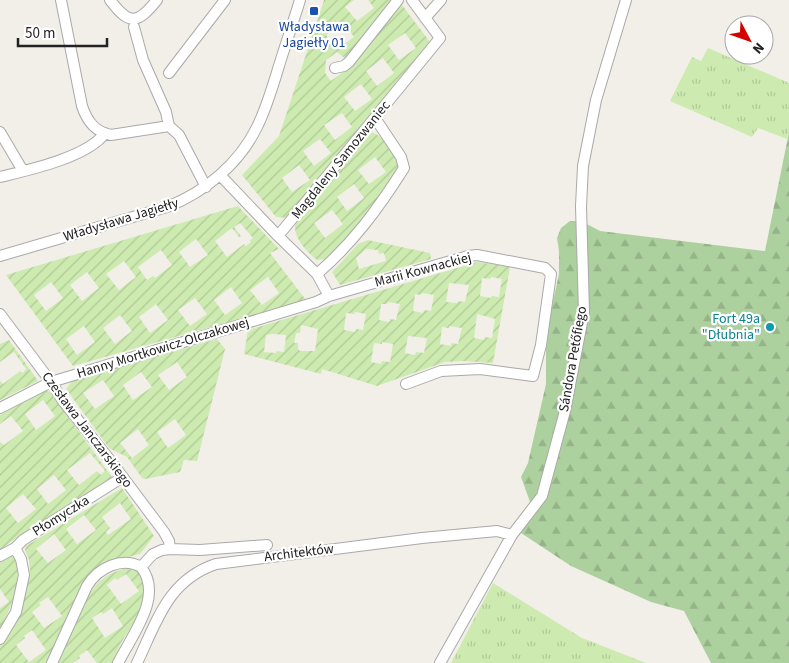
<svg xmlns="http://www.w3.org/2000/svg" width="789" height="663" font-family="'Source Sans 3',sans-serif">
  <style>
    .grass { fill: url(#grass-tufts) }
    .forest { fill: url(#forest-firs) }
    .garden { fill: url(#garden-furrows); fill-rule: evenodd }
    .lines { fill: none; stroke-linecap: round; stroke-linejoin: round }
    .minor-casing { stroke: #a9a9a9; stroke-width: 12 }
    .minor { stroke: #fff; stroke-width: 10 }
    .transit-dot { fill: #1a4fb4; stroke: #fff; stroke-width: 2 }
    .culture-dot { fill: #0f9aa8; stroke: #fff; stroke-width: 2 }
    .labels { text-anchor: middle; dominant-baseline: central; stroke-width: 4.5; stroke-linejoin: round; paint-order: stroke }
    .transit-label { font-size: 14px; fill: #164399; stroke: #fff }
    .street-label { font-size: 14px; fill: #222; stroke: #fff }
    .culture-label { font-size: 14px; fill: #0d838f; stroke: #fff; text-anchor: end }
  </style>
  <defs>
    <pattern id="grass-tufts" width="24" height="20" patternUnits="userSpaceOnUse" patternTransform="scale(1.25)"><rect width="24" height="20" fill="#cdebb0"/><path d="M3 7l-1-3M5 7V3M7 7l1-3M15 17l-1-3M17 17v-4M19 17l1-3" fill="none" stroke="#b0c997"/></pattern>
    <pattern id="forest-firs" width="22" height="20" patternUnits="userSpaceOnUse" patternTransform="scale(1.25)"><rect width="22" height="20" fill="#add19e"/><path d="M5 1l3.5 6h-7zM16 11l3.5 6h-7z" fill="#95b388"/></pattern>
    <pattern id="garden-furrows" width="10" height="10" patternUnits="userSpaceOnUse" patternTransform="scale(1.25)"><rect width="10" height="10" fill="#cdebb0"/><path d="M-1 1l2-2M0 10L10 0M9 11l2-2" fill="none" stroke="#b0c997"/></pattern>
  </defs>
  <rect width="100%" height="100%" fill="#f2efe9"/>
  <!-- grass -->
  <path class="grass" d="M708,48L789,83V132L787,139L758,128L752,137L670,101L692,57L701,61Z
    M493,583L582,638L646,663H451Z"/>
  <!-- forest -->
  <path class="forest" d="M789,132V663H711L684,611L651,602L571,566L521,533L533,510L521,477L528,463L546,384V349L552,306L559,274V251L557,238L561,228L570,221H581L600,231L765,251Z"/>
  <!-- garden -->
  <path class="garden" d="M324,0H354L345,7L357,21L374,8L368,0H391L346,59L337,52L326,60L325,73L331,81L351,66L397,7L402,5L430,42L426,50L287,218L276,217L242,175L279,136ZM343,22L354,37L336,50L326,35ZM405,33L416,48L399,60L388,45ZM383,58L394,73L377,86L366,71ZM361,84L372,99L355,111L344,97ZM342,113L352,127L335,140L324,125ZM320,139L331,153L314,166L303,151ZM299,165L310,180L292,192L282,178Z
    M370,132C382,133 401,159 398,171L360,225L326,259L317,260C307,252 294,239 295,225L365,135ZM375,157L386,172L369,184L358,170ZM354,184L364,198L347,211L337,197ZM332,210L343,224L325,238L314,223Z
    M238,206L279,249L270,253L306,300L73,366L6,275ZM240,223L253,238L250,240L251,242L246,246L244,244L227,257L215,241L232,228L239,237L241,236L234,227ZM196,239L208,255L190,267L179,252ZM161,250L172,265L155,278L153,276L147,280L138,267ZM124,261L136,277L119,290L106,274ZM87,272L99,288L82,301L70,285ZM268,277L279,293L262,305L250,290ZM51,282L63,298L46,311L34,295ZM231,287L242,303L225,315L214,300ZM195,298L207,314L190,326L178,310ZM156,304L168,320L150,333L139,317ZM120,315L132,331L115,344L103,328ZM84,326L95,342L77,355L66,339Z
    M368,240L430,253L431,259L340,285L332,272L358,244ZM366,249L378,250L379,254L384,253L386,261L359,269L356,258Z
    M477,262L510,267L493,363L463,361L445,362L377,386L322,369L321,374L244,354L248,330ZM491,277L502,279L499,297L492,296L491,298L480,296L482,278L490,279ZM449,283L469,285L465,302L458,301L457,303L446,302ZM422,293L434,295L431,311L424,310L423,313L413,311L415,294L421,295ZM388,302L400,304L396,320L390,319L389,322L379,320L381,304H387ZM355,312L366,314L363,330L356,329L355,332L344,330L346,313L354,314ZM477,314L495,319L492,338L485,337L484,340L474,338ZM301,325L318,329L315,351H300L298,349V343H294L296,333H300ZM449,326L462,328L458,344L451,343V346L440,344L442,327L449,328ZM273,334L286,335L284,352L277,351L276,353L264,352L266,335ZM408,336L427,338L424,353L416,352L415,355L405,353ZM382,342L393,344L390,362L382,361L381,364L371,362L374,343L382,344Z
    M217,339L225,349L197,461L184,460L180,472L145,479L142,478L127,457L109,448L66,389L72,381ZM177,362L187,377L169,390L158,375ZM141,372L152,387L133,400L123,385ZM103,380L114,396L95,409L83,393ZM175,419L186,435L168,448L157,432ZM138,429L149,445L132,458L120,443Z
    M9,340L38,381L0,400V381L3,384L20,371L23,373L26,369L14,352L0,362V344Z
    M45,391H49L112,477L110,482L19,536L0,550V442L4,445L23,431L11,416L0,424V415ZM43,400L55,416L36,430L25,414ZM90,453L105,471L101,475L97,471L79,485L67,470ZM54,475L66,490L48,504L37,489ZM23,494L36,509L18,523L6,508Z
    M122,488L154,536L140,554L105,563L96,568L85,580L48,663H0V646L21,610L30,572L29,560L25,550L26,546ZM120,503L131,519L108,535L106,532L110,528L102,517ZM84,515L96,530L77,544L66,529ZM54,534L66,550L48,563L36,549ZM48,597L62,616L44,628L32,612L41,605L39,603ZM32,630L46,650L29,662L16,645L25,638L24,636Z
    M12,556L15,558C22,581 12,608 0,628V608L9,602L0,589V563L8,557Z
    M129,567C137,570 139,572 142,580C151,603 135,620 124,638C119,645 116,655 112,663H97L87,650L79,656L80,658L73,663H58L90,593C102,576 110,573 129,567ZM126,574L139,591L121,604L107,585L115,578L117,580ZM112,608L123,626L105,638L92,618L101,612L103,614Z"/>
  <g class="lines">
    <defs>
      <path id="minor" d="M61,0L82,106C87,121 95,132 111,135L169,126L179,135L206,187
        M110,0C129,25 137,25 157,0
        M425,18L441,0
        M134,27L143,60L166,112L169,126
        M335,68L344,66L349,62L398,0
        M169,73L225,0
        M0,132L23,171
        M220,175L278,236L440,38L412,0
        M0,177C29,170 88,157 105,133
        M278,236L317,274C353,243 378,209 404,168L401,157L375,118
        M0,256L167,207C205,192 239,164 257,127C266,109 272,89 278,69C285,46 293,23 300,0
        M317,274L329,296
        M0,314L51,382L63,401L113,464L164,532L169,541L170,549
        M0,408L51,382L316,302L329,296L468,256L477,255L545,268L551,274L541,345L533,376L480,369L441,371L406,384
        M0,556L15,548L23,540L123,477
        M0,639L16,612L24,575L21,559L15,548
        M52,663L87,586C98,568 122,556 141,567L153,554L162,550L170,549L200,550L267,545
        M118,663C132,635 164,596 141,567
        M137,663C157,621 168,580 216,564L422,538L497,531L512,535
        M440,663L512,535L542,496L565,411L584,312L581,206L583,166L596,100L626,0"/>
    </defs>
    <!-- minor casing -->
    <use href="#minor" class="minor-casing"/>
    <!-- minor -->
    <use href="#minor" class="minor"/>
  </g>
  <!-- markers -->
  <rect class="transit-dot" x="309" y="6" width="10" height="10" rx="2.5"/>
  <circle class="culture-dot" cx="770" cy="327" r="5"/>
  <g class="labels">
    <!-- transit labels -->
    <g class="transit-label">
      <text x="314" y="27">Władysława<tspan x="314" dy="16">Jagiełły 01</tspan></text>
    </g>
    <!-- street labels -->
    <g class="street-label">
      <text transform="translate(341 160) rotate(-51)">Magdaleny Samozwaniec</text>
      <text transform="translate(121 220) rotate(-17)">Władysława Jagiełły</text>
      <text transform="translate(423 270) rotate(-15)">Marii Kownackiej</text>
      <text transform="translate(163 348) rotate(-17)">Hanny Mortkowicz-Olczakowej</text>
      <text transform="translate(573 359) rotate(-80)">Sándora Petőfiego</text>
      <text transform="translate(87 430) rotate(53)">Czesława Janczarskiego</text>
      <text transform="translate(61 516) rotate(-32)">Płomyczka</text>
      <text transform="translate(299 553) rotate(-7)">Architektów</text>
    </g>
    <!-- culture labels -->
    <g class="culture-label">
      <text x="760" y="319">Fort 49a<tspan x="760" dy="16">"Dłubnia"</tspan></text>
    </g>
  </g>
  <!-- north arrow -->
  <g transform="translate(749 40) rotate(131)"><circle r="24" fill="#ffffff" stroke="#a7a7a7"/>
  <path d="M0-4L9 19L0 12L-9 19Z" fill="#d40000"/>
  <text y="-8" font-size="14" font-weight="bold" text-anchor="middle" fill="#222222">N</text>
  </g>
  <!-- scale -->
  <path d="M18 38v8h89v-8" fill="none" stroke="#222222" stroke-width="2.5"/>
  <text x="25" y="38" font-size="15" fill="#222222" stroke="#ffffff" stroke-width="4" paint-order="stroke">50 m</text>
</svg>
